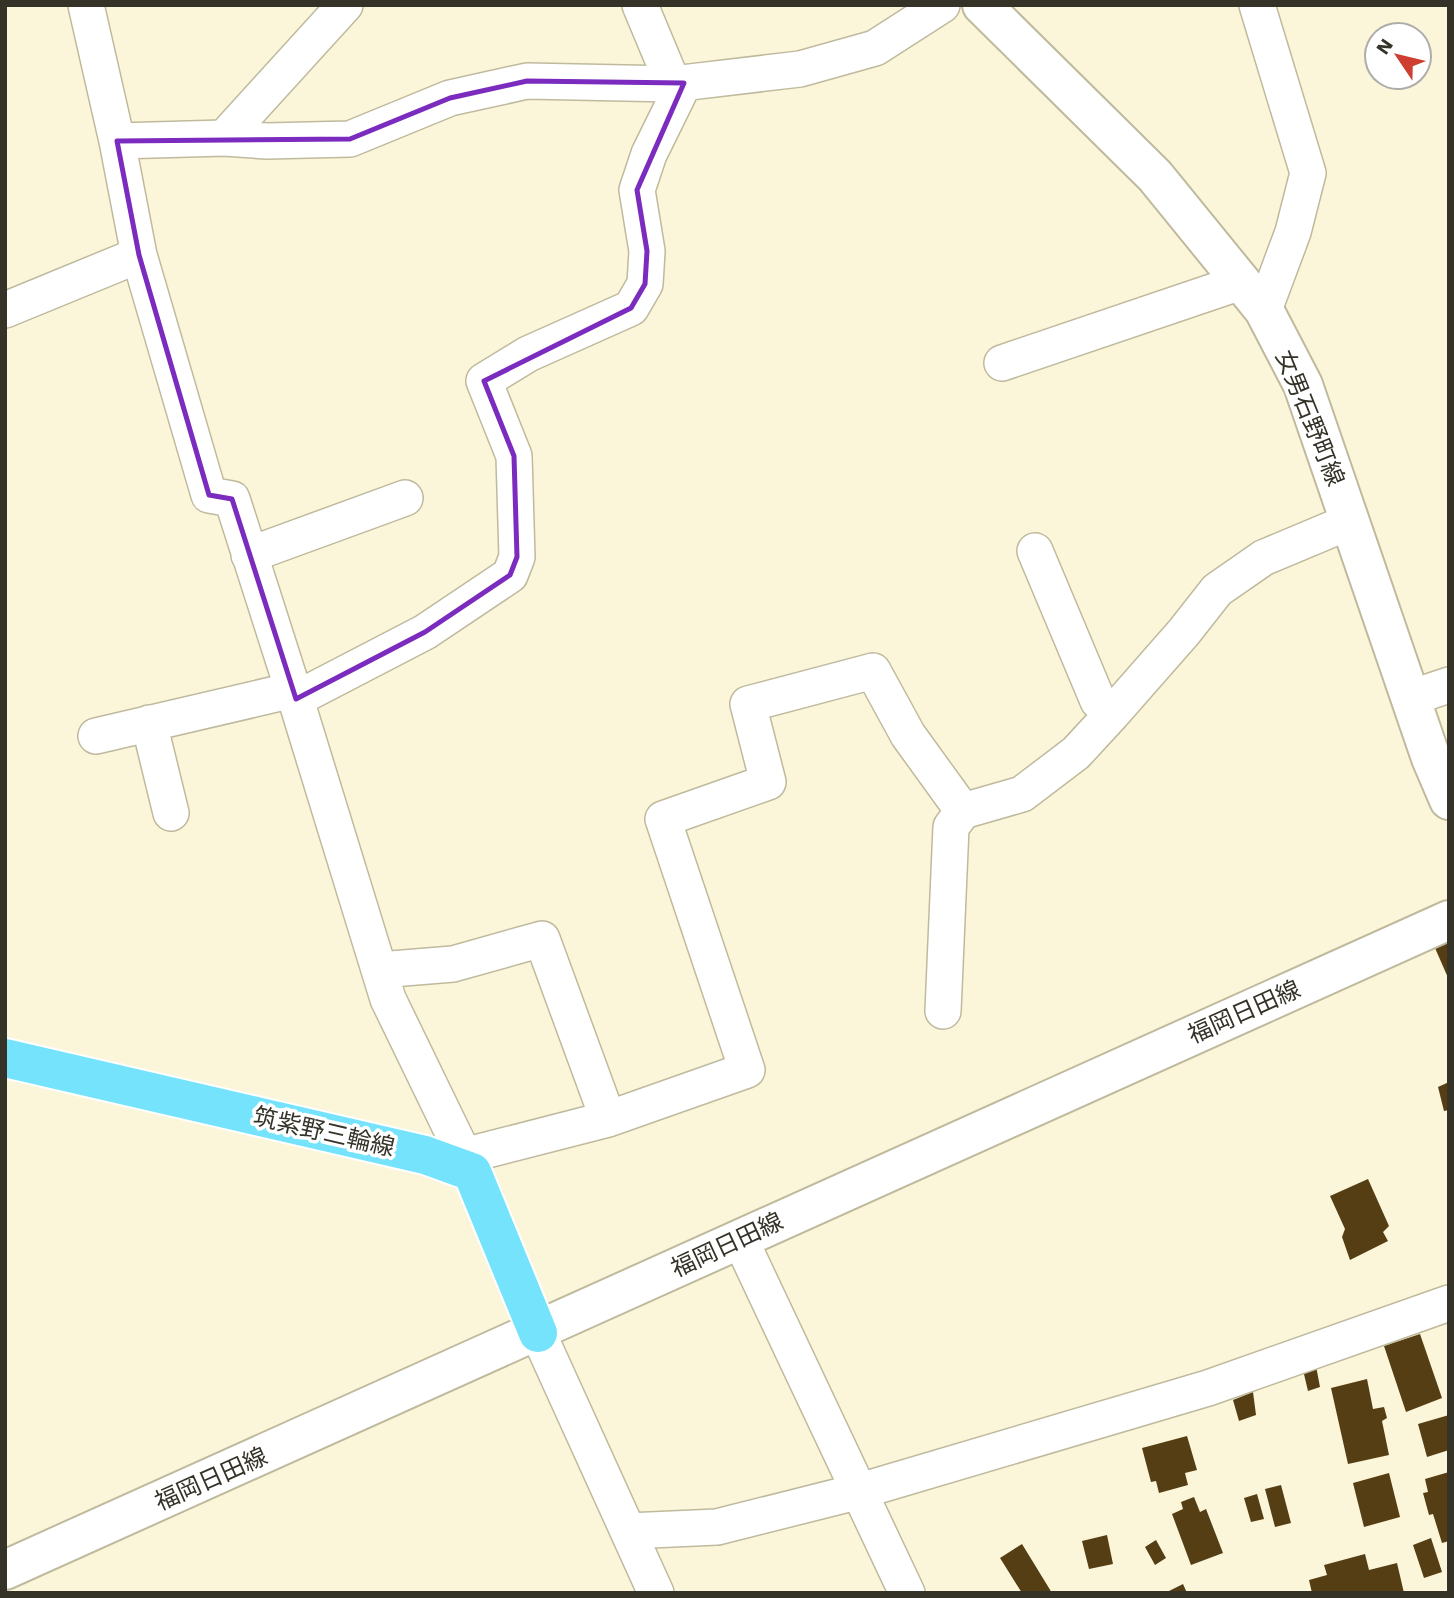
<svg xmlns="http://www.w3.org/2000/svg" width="1454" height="1598" font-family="'Work Sans','Noto Sans JP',sans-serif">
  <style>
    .building { fill: #553e14 }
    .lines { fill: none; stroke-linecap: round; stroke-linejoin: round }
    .street-casing { stroke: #bfba9e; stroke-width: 38 }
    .secondary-casing { stroke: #bfba9e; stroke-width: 42 }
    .primary-casing { stroke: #fff; stroke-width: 42 }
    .street { stroke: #fff; stroke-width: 35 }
    .secondary { stroke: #fff; stroke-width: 38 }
    .primary { stroke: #74e3fb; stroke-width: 38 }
    .marked { fill: none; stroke: #7b2cbf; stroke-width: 5; stroke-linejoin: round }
    .labels { text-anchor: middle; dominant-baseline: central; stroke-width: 7; stroke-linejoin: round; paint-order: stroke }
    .street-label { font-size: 24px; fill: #353328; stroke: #fff }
  </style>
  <rect width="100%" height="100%" fill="#fbf6d9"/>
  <!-- building -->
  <path class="building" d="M1449,941V980L1435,948Z
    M1449,1082V1110L1444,1111L1438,1087Z
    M1368,1179L1389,1226L1383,1232L1388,1241L1350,1260L1342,1237L1345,1229L1330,1196Z
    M1420,1334L1442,1398L1406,1412L1384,1346Z
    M1316,1366L1320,1387L1308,1391L1303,1370Z
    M1367,1379L1373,1409L1384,1407L1387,1418L1382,1421L1389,1455L1348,1464L1331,1388Z
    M1253,1392L1256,1415L1239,1421L1233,1400Z
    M1449,1415V1450L1427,1457L1418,1424Z
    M1187,1436L1197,1470L1185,1473L1188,1485L1159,1493L1156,1481L1151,1482L1142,1448Z
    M1449,1472V1541L1442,1543L1433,1514L1429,1515L1423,1493L1428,1492L1425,1479Z
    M1389,1473L1400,1517L1364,1527L1353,1483Z
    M1281,1485L1291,1523L1275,1527L1265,1489Z
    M1257,1494L1264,1519L1251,1522L1244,1498Z
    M1194,1497L1200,1512L1206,1509L1223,1553L1191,1565L1172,1514L1183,1509L1181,1502Z
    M1107,1535L1113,1564L1089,1569L1082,1541Z
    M1431,1538L1442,1572L1424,1578L1413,1545Z
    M1156,1540L1166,1558L1155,1565L1145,1547Z
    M1022,1544L1052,1593H1022L1000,1558Z
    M1365,1554L1369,1570L1397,1563L1404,1593H1312L1309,1580L1327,1575L1324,1565Z
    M1183,1584L1187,1593H1165Z"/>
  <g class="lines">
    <defs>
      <path id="street" d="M86,5L117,141L139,255L209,495L232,499L293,690L388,999L472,1172
        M640,5L673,84
        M1257,5L1308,173L1293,232L1264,310
        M224,138L345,5
        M117,141L224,138L267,141L350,139L450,98L527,81L673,84L800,69L875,48L942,5
        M5,310L139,255
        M1002,363L1241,282
        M249,555L405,498
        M1410,698L1449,685
        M296,699L425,632L510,575L517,557L514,456L484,381L528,354L631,308L645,284L647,251L637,190L649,154L684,83
        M1112,714L1184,632L1217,590L1263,558L1351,521
        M149,723L171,813
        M96,736L293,690
        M379,970L453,964L542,939L608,1119L464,1156
        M943,1011L951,827L963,811
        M608,1119L747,1070L663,819L768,782L748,704L873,671L908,735L963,811L1022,794L1076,753L1112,714L1098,701L1035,551
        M740,1239L907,1593
        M538,1333L656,1593
        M628,1531L717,1527L860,1491L1208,1388L1449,1303"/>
      <path id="secondary" d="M982,5L1155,176L1264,310L1303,385L1431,758L1449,800
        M5,1570C487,1356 967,1136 1449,920"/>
      <path id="primary" d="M5,1058L425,1155L472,1172L538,1333"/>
    </defs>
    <!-- street casing -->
    <use href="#street" class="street-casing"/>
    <!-- secondary casing -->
    <use href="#secondary" class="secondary-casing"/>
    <!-- primary casing -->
    <use href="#primary" class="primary-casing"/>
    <!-- street -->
    <use href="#street" class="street"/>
    <!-- secondary -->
    <use href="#secondary" class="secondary"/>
    <!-- primary -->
    <use href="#primary" class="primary"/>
  </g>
  <!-- marked area -->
  <path class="marked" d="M527,81L684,83L637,190L647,251L645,284L631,308L484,381L514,456L517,557L510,575L425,632L296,699L232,499L209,495L139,255L117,141L350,139L450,98Z"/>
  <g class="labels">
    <!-- street labels -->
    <g class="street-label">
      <text transform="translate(1310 418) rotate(68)">女男石野町線</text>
      <text transform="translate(1244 1012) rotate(-24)">福岡日田線</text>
      <text transform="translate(324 1132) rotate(13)">筑紫野三輪線</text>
      <text transform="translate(727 1245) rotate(-25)">福岡日田線</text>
      <text transform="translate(211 1479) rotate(-24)">福岡日田線</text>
    </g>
  </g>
  <!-- border -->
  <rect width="1454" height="1598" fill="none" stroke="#353328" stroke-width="14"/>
  <!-- north arrow -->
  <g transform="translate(1398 56) rotate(305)"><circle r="33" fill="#ffffff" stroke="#aeada9" stroke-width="2"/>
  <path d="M0-5L12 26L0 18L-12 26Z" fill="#cc3f31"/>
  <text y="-10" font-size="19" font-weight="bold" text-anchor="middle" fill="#353328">N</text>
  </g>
</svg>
